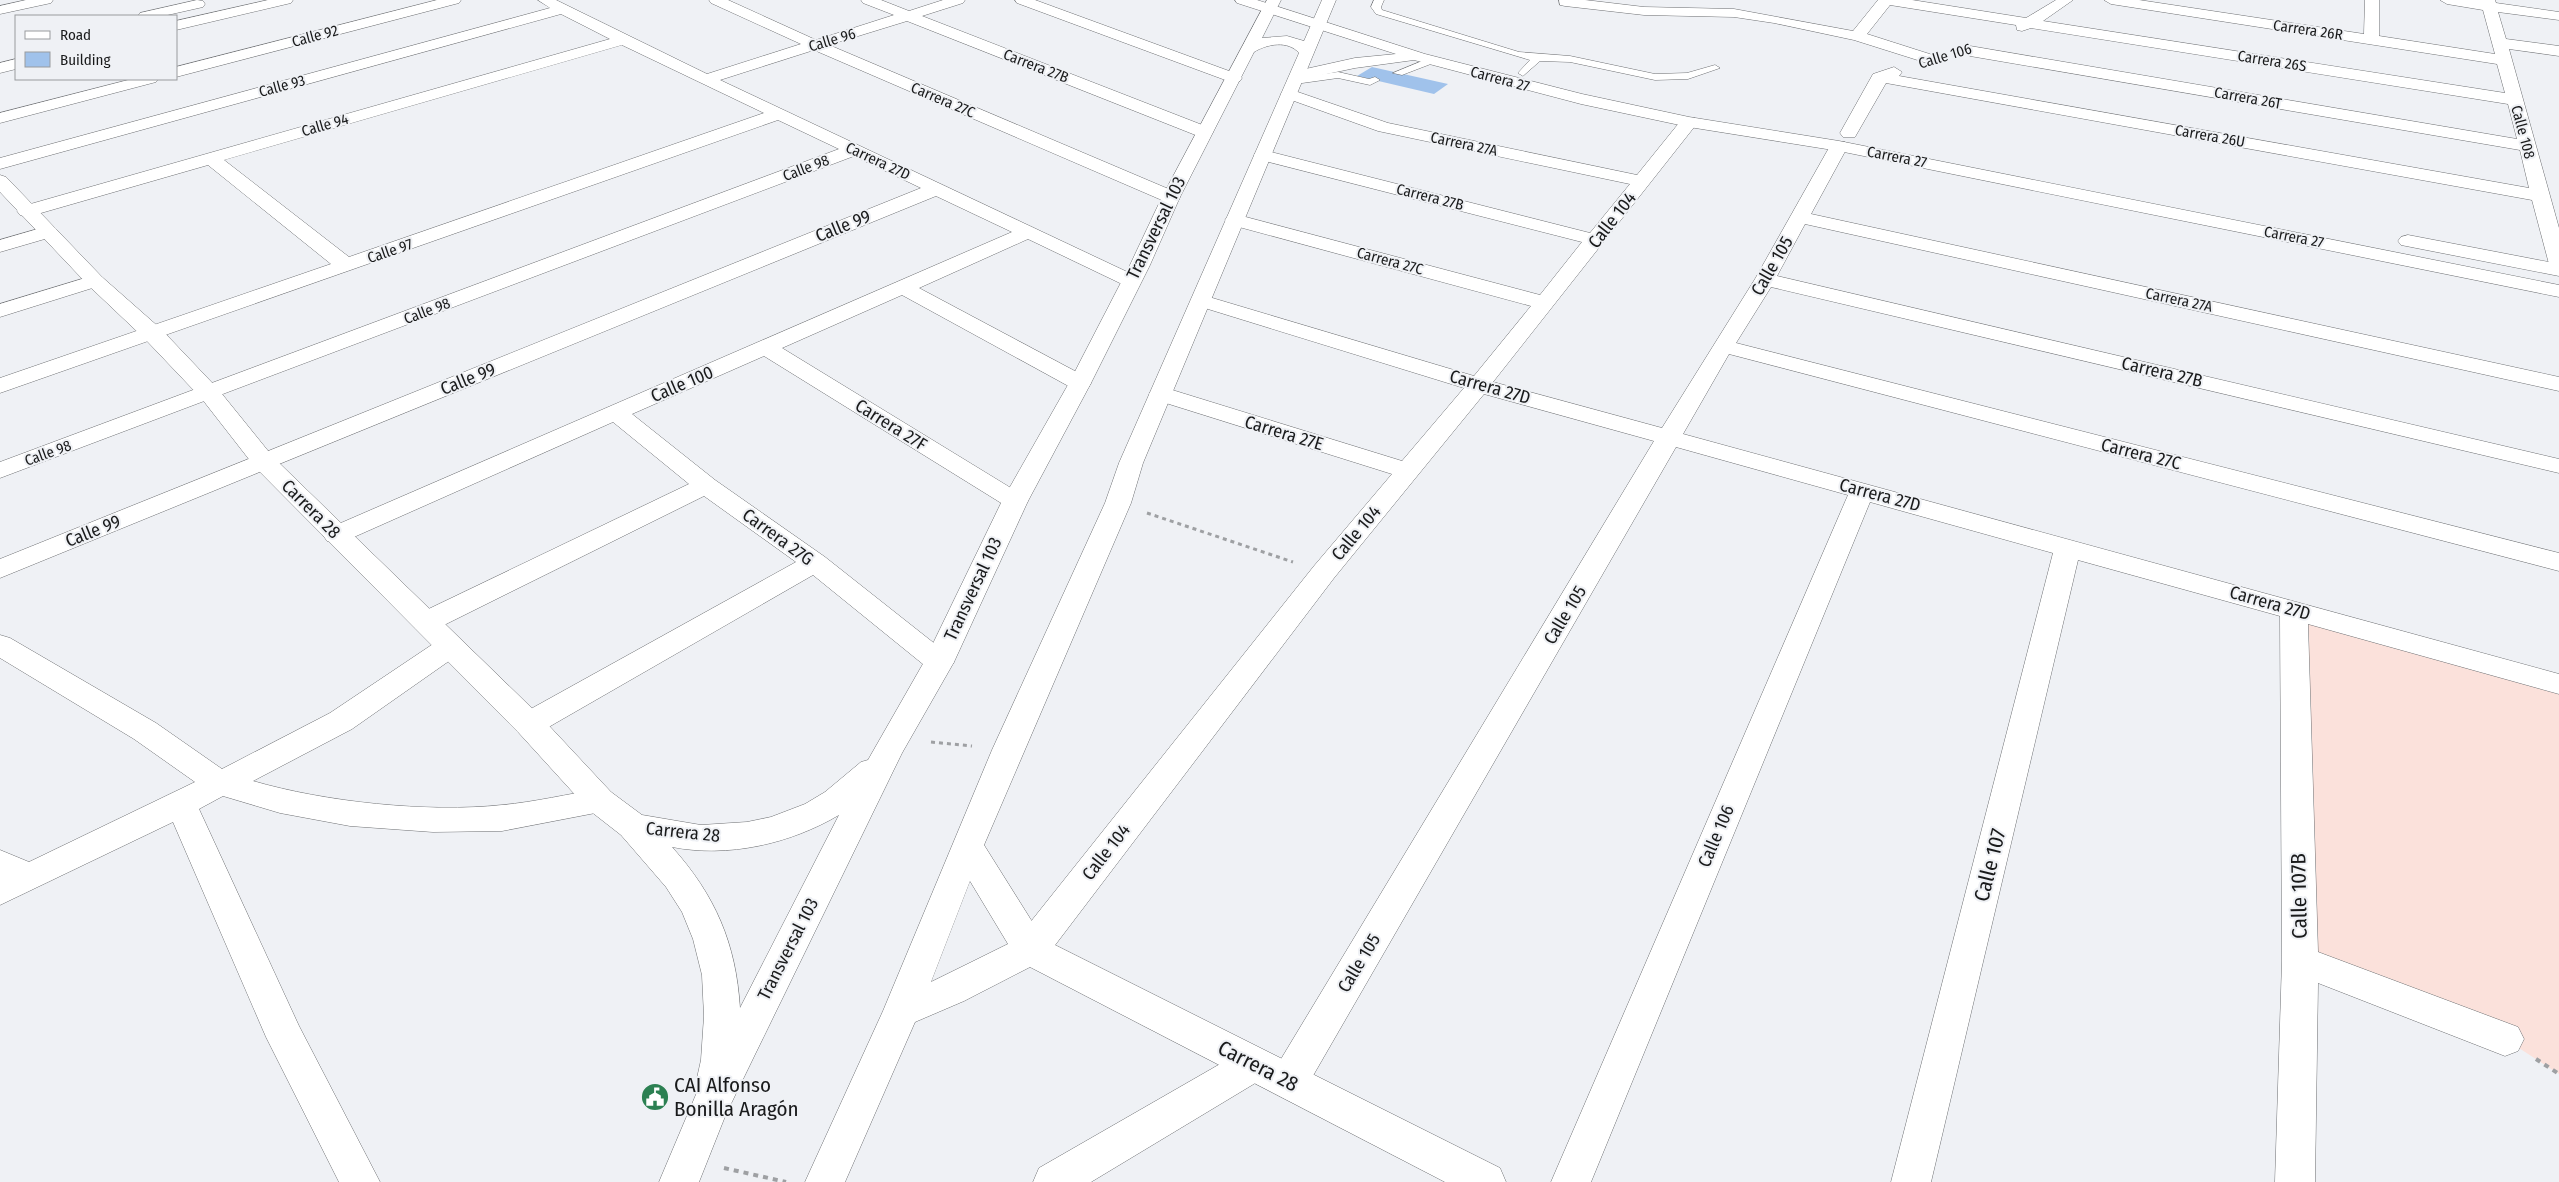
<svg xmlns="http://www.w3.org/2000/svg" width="2559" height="1182" font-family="'Fira Sans Condensed',sans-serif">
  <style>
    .education { fill: #fbe1db }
    .building { fill: #a0c2eb }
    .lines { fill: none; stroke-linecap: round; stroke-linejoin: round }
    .service-casing { stroke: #6e7073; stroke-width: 1 }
    .minor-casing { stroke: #6e7073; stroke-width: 1 }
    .tertiary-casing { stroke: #6e7073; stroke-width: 1 }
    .secondary-casing { stroke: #6e7073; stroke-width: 1 }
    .path-far1 { stroke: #9ea0a3; stroke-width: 3; stroke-dasharray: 4 4; stroke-linecap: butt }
    .path { stroke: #9ea0a3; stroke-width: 4; stroke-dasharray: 5 5; stroke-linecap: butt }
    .service { fill: #fff; fill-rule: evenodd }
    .minor { fill: #fff; fill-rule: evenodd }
    .tertiary { fill: #fff; fill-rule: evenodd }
    .secondary { fill: #fff; fill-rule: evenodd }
    .labels { text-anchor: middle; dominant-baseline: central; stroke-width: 4; stroke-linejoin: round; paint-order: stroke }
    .far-street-label { font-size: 15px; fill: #191a1b; stroke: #eff1f5 }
    .street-label { font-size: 18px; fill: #191a1b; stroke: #eff1f5 }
    .near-street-label { font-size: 21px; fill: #191a1b; stroke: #eff1f5 }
    .near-poi-label { font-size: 21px; fill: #191a1b; stroke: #eff1f5; text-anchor: start }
  </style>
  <rect width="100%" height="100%" fill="#eff1f5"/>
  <!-- education -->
  <path class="education" d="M2294,609L2559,684V1074L2505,1039L2300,961Z"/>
  <!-- building -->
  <path class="building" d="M1372,67L1448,84L1434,94L1357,76Z"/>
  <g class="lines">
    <defs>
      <path id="service" d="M1374,0H1384L1381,7L1382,10L1519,52L1570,56L1655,74L1687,73L1715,65L1720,68L1688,79L1655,80L1570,62L1540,61L1523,76L1518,73L1530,60L1376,14L1371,7Z
        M1432,57L1437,60L1436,62L1402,75L1393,73Z
        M1338,72L1369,79L1375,77L1380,80L1370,85L1338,78L1295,84L1290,81L1295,78Z"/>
      <path id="minor" d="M26,0H53L51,3L0,14V6Z
        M437,0H461L459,3L176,77V67Z
        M538,0H556L707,74L801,44L711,3L709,0H728L816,40L894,15L863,3L861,0H881L909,11L943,0H965L963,3L922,16L1210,128L1213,132L1210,136H1198L907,21L829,45L1178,193L1180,197L1178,201H1164L814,50L720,80L1138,277L1141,281L1138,285L1131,287L1124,285L1028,239L919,288L1088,378L1091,383L1088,388L1080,390L1072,388L902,295L782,348L1024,496L1028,501L1024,506L1015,509L1006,506L764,356L632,414L715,480L825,557L949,655L954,662L949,669L939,672L929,669L813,575L540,732L529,735L518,732L514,724L518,716L796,562L704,496L436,629L426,631L416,629L412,622L416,615L689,484L613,422L345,541L336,543L327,541L323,535L327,529L1012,232L936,196L0,578V559L921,188L854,156L0,478V462L839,149L778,120L0,393V378L331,264L208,165L27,217L20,215L17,211L20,207L610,39L561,14L0,169V158L550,8ZM622,45L764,113L349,257L224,160Z
        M1015,0H1035L1240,75L1242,78L1240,81H1228L1017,3Z
        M1559,0H1585L1644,7L1734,9L1853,31L1878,0H1912L2026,18L2056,0H2073L2043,21L2505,93L2497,64L2111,4L2104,0H2139L2364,34L2365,0H2379V36L2495,54L2483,10L2447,4L2440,0H2495L2496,3L2559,12V20L2498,12L2506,39L2559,46V56L2509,49L2559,228V270L2552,268L2549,264L2532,200L1886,83L1855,137H1843L1840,133L1873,74L1894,67L1902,72L1899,76L2529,188L2520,150L1970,56L1962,51L1970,46L2517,139L2508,104L2031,28L2022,31L2017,30L2016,25L1890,5L1867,34L1939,57L1941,60L1939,63H1927L1854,40L1774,23L1734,17L1644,15L1565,6L1560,5Z
        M132,79H158L156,82L0,123V113Z
        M1289,89L1388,123L1637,175L1683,118H1695L1698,122L1695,126L1493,382L1662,428L1755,279L1830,146L1833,142H1845L1848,146L1811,214L2559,377V391L1805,224L1777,276L2559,459V473L1771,287L1736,343L2559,553V571L1729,354L1683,434L2559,674V694L2308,624L2318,952L2518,1027L2524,1039L2518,1051L2505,1056L2318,983L2315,1182H2275L2282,961L2280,616L2078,560L1931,1182H1891L2053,553L1870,502L1591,1182H1551L1848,495L1676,447L1303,1093L1289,1099L1275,1093L1270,1081L1275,1069L1654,441L1484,394L1334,578L1043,961L1030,965L1017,961L1012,950L1017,939L1314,566L1392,474L1153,399L1149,394L1153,389L1161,387L1169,389L1402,461L1464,388L1195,305L1191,301L1195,297L1202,295L1209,297L1474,376L1531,306L1228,224L1225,220L1228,216H1242L1540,295L1582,242L1257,159L1254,155L1257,151L1263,150L1590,233L1630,184L1378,131L1283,97L1281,94L1283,91Z
        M48,226L55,228L58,232L55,236L0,252V240Z
        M95,275L102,277L105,281L102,285L0,317V304Z
        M0,635L10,638L156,723L222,769L330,713L439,640L449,637L459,640L463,647L459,654L352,729L253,781C325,802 428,813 502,805C535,802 568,794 600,789L611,792L616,801L611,810L502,831L433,832L350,826L280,813L223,796L199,809L299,1026L380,1182H339L266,1037L173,822L0,905V850L29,862L195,782L134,739L0,658Z
        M1254,1047L1267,1052L1273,1064L1267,1076L1091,1182H1033L1039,1168L1241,1052Z"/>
      <path id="tertiary" d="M197,0L203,1L205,4L203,7L163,16H138L140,13Z
        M268,0H293L291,3L176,30V21Z
        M1267,0H1281L1262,38L1287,36L1304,41L1322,0H1336L1143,463L1131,503L984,845L1043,939L1500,1168L1506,1182H1445L1030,967L964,1001L915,1022L845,1182H805L883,1011L992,750L1105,503L1119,463L1299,53C1288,40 1267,44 1254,52L1180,197L1150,265L1091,383L1028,501L954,662L902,753L726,1114L699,1182H659L700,1085L697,1078L701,1060L704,1016L702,975L693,939L682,912L666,887L621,835L589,810L518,732L255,467L202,399L145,339L88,285L0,192V175L6,177L102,277L161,329L218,389L273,457L540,716L611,792L642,815L701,825L747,822L771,817L805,804L825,792L861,762L868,760L924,662L1002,501L1069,383L1130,265L1162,197ZM839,815L740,1008C736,943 715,895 672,847C728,858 790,844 839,815ZM970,881L1008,944L931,982Z
        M16,59V69L0,73V63Z"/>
      <path id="secondary" d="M1235,0H1257L1425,54L1582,94L1689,117L1839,141L2559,285V297L1839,151L1689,127L1581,104L1414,60L1355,68L1298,80L1292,78L1290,75L1292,72L1355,58L1396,54L1237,3Z
        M2408,235L2559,264V276L2401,245L2398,241L2401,237Z"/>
    </defs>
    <!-- service casing -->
    <use href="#service" class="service-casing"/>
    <!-- minor casing -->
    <use href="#minor" class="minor-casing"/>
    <!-- tertiary casing -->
    <use href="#tertiary" class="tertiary-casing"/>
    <!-- secondary casing -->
    <use href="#secondary" class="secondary-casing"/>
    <!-- path-far1 -->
    <path class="path-far1" d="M1147,513L1293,562
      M931,742L972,746"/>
    <!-- path -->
    <path class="path" d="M2536,1059L2559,1074
      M724,1168L786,1182"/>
    <!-- service -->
    <use href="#service" class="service"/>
    <!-- minor -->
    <use href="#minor" class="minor"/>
    <!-- tertiary -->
    <use href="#tertiary" class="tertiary"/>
    <!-- secondary -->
    <use href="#secondary" class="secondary"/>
  </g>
  <!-- icons -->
  <defs>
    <symbol id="civic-disc" viewBox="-11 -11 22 22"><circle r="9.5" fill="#2c8052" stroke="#eff1f5"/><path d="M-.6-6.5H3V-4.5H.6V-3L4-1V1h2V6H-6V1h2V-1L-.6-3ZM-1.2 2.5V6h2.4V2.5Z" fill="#fff"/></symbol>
  </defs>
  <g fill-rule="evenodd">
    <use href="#civic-disc" x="639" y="1081" width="32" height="32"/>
  </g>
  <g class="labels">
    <!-- far-street labels -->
    <g class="far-street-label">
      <text transform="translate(2308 30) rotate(8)">Carrera 26R</text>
      <text transform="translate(315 36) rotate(-15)">Calle 92</text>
      <text transform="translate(832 40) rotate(-17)">Calle 96</text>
      <text transform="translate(1945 56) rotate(-17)">Calle 106</text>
      <text transform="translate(2272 61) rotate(9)">Carrera 26S</text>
      <text transform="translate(1036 66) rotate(21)">Carrera 27B</text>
      <text transform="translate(1500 79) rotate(15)">Carrera 27</text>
      <text transform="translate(282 86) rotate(-15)">Calle 93</text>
      <text transform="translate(2248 98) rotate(10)">Carrera 26T</text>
      <text transform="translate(943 100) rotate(23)">Carrera 27C</text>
      <text transform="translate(325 125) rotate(-16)">Calle 94</text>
      <text transform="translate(2523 132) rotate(75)">Calle 108</text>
      <text transform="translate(2210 136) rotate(10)">Carrera 26U</text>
      <text transform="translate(1464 144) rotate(12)">Carrera 27A</text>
      <text transform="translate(1897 157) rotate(11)">Carrera 27</text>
      <text transform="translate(878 161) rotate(25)">Carrera 27D</text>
      <text transform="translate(806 168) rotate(-21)">Calle 98</text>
      <text transform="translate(1430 197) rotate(14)">Carrera 27B</text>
      <text transform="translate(2294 237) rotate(11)">Carrera 27</text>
      <text transform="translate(390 251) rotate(-19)">Calle 97</text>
      <text transform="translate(1390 261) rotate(15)">Carrera 27C</text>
      <text transform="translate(2179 300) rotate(12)">Carrera 27A</text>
      <text transform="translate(427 311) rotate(-21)">Calle 98</text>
      <text transform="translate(48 453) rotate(-20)">Calle 98</text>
    </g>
    <!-- street labels -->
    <g class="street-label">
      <text transform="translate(1612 220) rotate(-52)">Calle 104</text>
      <text transform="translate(843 226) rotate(-22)">Calle 99</text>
      <text transform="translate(1156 228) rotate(-64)">Transversal 103</text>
      <text transform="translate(1772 266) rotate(-60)">Calle 105</text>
      <text transform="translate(2162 372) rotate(13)">Carrera 27B</text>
      <text transform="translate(468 379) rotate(-22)">Calle 99</text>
      <text transform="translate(682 384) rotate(-23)">Calle 100</text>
      <text transform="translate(1490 387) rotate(16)">Carrera 27D</text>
      <text transform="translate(891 425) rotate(32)">Carrera 27F</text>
      <text transform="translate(1284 433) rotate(17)">Carrera 27E</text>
      <text transform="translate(2141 454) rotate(14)">Carrera 27C</text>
      <text transform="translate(1880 495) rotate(15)">Carrera 27D</text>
      <text transform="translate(311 509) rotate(45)">Carrera 28</text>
      <text transform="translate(93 531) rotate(-22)">Calle 99</text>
      <text transform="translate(1356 533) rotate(-50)">Calle 104</text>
      <text transform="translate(778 537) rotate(36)">Carrera 27G</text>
      <text transform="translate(973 589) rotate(-65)">Transversal 103</text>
      <text transform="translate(2270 603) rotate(16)">Carrera 27D</text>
      <text transform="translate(1565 615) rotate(-59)">Calle 105</text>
      <text transform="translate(683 832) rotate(6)">Carrera 28</text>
      <text transform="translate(1716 836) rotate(-67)">Calle 106</text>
      <text transform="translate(1106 852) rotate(-52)">Calle 104</text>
      <text transform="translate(788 949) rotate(-63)">Transversal 103</text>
      <text transform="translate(1359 963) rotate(-59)">Calle 105</text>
    </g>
    <!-- near-street labels -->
    <g class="near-street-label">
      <text transform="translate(1990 865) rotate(-76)">Calle 107</text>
      <text transform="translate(2299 896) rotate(-91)">Calle 107B</text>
      <text transform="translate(1258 1066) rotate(27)">Carrera 28</text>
    </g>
    <!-- near-poi labels -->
    <g class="near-poi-label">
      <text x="674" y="1085">CAI Alfonso<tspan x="674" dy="24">Bonilla Aragón</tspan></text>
    </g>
  </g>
  <!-- legend -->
  <rect x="15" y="15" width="162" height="65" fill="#eff1f5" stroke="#999b9e"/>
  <rect x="25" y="31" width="25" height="8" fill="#ffffff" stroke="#999b9e"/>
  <text x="60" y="40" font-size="15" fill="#191a1b">Road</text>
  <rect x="25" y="52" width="25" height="15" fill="#a0c2eb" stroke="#999b9e"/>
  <text x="60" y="65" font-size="15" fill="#191a1b">Building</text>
</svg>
